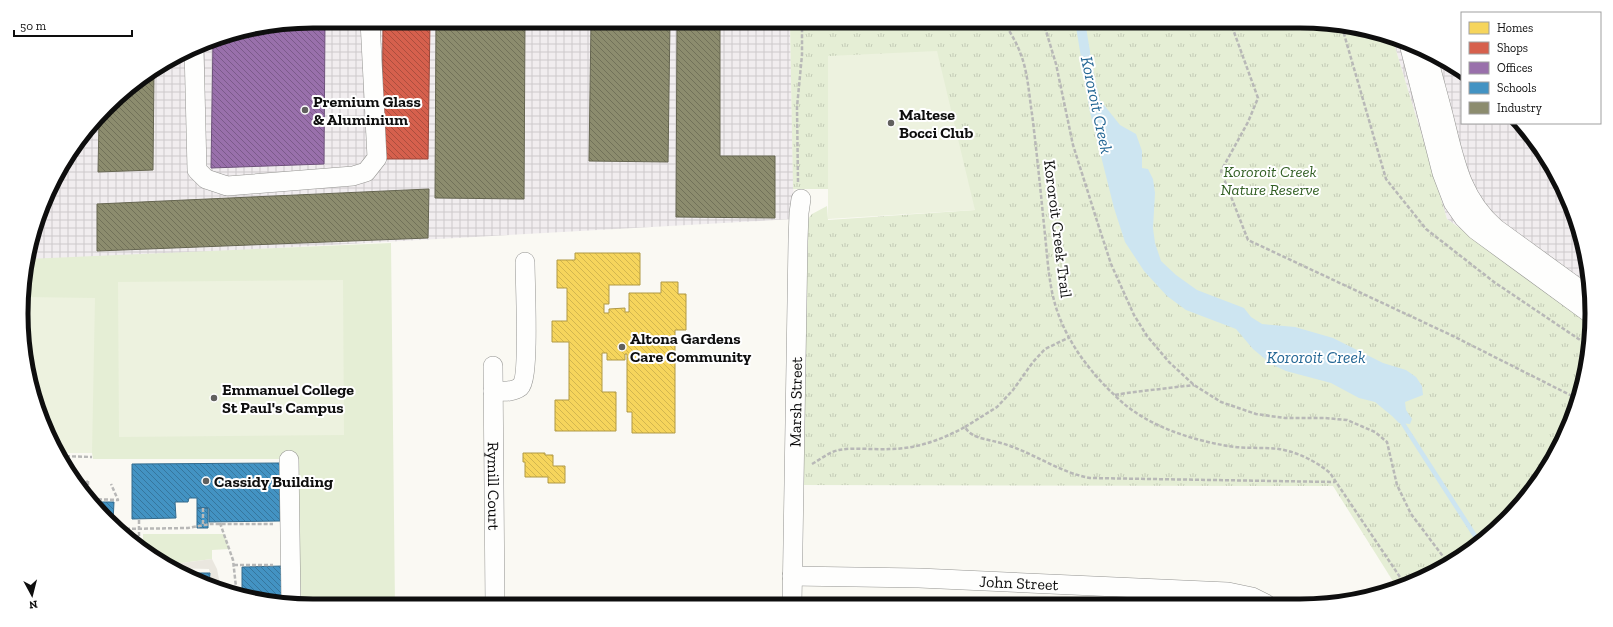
<svg xmlns="http://www.w3.org/2000/svg" width="1613" height="627" font-family="'Zilla Slab',serif">
  <style>
    .industrial { fill: url(#industrial-grid) }
    .grass { fill: #e5eed5 }
    .park { fill: url(#park-tufts) }
    .pitch { fill: #edf2df }
    .plaza { fill: #eae7df }
    .water { fill: #cde5f1 }
    .homes { fill: url(#homes-back-hatch); stroke: #b09945 }
    .shops { fill: url(#shops-back-hatch); stroke: #9a473a }
    .offices { fill: url(#offices-back-hatch); stroke: #6f537c }
    .schools { fill: url(#schools-back-hatch); stroke: #336b8d }
    .industry { fill: url(#industry-back-hatch); stroke: #666651 }
    .lines { fill: none; stroke-linecap: round; stroke-linejoin: round }
    .stream { stroke: #cde5f1; stroke-width: 4.5 }
    .minor-casing { stroke: #949491; stroke-width: 20 }
    .path { stroke: #b8b8b7; stroke-width: 2.5; stroke-dasharray: 4 2; stroke-linecap: butt }
    .minor { stroke: #fefefd; stroke-width: 19 }
    .poi-dot { fill: #61605e; stroke: #fff; stroke-width: 1.5 }
    .labels { text-anchor: middle; dominant-baseline: central; stroke-width: 4; stroke-linejoin: round; paint-order: stroke }
    .poi-label { font-size: 16px; font-weight: bold; fill: #0e0e0e; stroke: #fff; text-anchor: start }
    .park-label { font-size: 16px; font-style: italic; fill: #325f24; stroke: #fff }
    .street-label { font-size: 16px; fill: #0e0e0e; stroke: #fff }
    .water-label { font-size: 17px; font-style: italic; fill: #236694; stroke: #fff }
    .rim { fill: none; stroke: #0e0e0e; stroke-width: 5 }
  </style>
  <defs>
    <pattern id="industrial-grid" width="8" height="8" patternUnits="userSpaceOnUse"><rect width="8" height="8" fill="#f1edef"/><path d="M0 4h8M4 0v8" fill="none" stroke="#cdcacc"/></pattern>
    <pattern id="park-tufts" width="24" height="20" patternUnits="userSpaceOnUse"><rect width="24" height="20" fill="#e5eed5"/><path d="M3 7l-1-3M5 7V3M7 7l1-3M15 17l-1-3M17 17v-4M19 17l1-3" fill="none" stroke="#c3cbb6"/></pattern>
    <pattern id="homes-back-hatch" width="6" height="6" patternUnits="userSpaceOnUse"><rect width="6" height="6" fill="#f6d55c"/><path d="M-1 5l2 2M0 0l6 6M5-1l2 2" fill="none" stroke="#d2b64f"/></pattern>
    <pattern id="shops-back-hatch" width="6" height="6" patternUnits="userSpaceOnUse"><rect width="6" height="6" fill="#d6604d"/><path d="M-1 5l2 2M0 0l6 6M5-1l2 2" fill="none" stroke="#ac4e3e"/></pattern>
    <pattern id="offices-back-hatch" width="6" height="6" patternUnits="userSpaceOnUse"><rect width="6" height="6" fill="#9970ab"/><path d="M-1 5l2 2M0 0l6 6M5-1l2 2" fill="none" stroke="#7b5a8a"/></pattern>
    <pattern id="schools-back-hatch" width="6" height="6" patternUnits="userSpaceOnUse"><rect width="6" height="6" fill="#4393c3"/><path d="M-1 5l2 2M0 0l6 6M5-1l2 2" fill="none" stroke="#36769d"/></pattern>
    <pattern id="industry-back-hatch" width="6" height="6" patternUnits="userSpaceOnUse"><rect width="6" height="6" fill="#8c8c6e"/><path d="M-1 5l2 2M0 0l6 6M5-1l2 2" fill="none" stroke="#717159"/></pattern>
  </defs>
  <rect width="100%" height="100%" fill="#faf9f3"/>
  <!-- industrial -->
  <path class="industrial" d="M314,21H790L794,219L27,262L36,220L60,167L121,93L167,60L219,37Z
    M1392,37L1429,51L1462,72V123H1521L1553,167L1577,220L1590,276L1591,323L1447,219Z"/>
  <!-- grass -->
  <path class="grass" d="M391,243L395,606H314L298,604L296,459H93L92,453H58L43,426L27,371L24,275L27,259Z
    M143,534H224L229,549L212,550V559L182,563L165,562L161,561L143,550Z"/>
  <!-- park -->
  <path class="park" d="M790,21H1299L1375,31L1392,37L1447,219L1591,323V333L1582,389L1553,460L1493,533L1429,576L1396,586L1333,486L800,485L803,225L812,214L827,206L828,220L975,210L828,56L829,189H793Z"/>
  <!-- pitch -->
  <path class="pitch" d="M937,51L975,210L828,219V56Z
    M343,280L344,435L119,437L118,282Z
    M24,297L95,298L92,453H58L43,426L27,371Z"/>
  <!-- plaza -->
  <path class="plaza" d="M212,559L217,569L221,590L212,586L209,569L171,568L161,561L182,563Z"/>
  <!-- water -->
  <path class="water" d="M1075,21H1085L1094,76L1100,100L1120,125L1136,134L1142,151V168L1148,169L1153,179L1155,193L1153,228L1155,243L1161,261L1176,275L1197,290L1244,308L1251,317L1262,324L1295,327L1333,338L1383,363L1406,370L1416,377L1422,386L1423,395L1405,402L1406,410L1412,419L1410,424L1399,423L1392,416L1375,402L1359,398L1331,383L1286,371L1271,364L1253,349L1236,329L1186,310L1167,296L1144,271L1125,242L1114,208L1090,112Z"/>
  <!-- homes -->
  <path class="homes" d="M575,253H640V285H609V304H604V313H609V309L625,308V312H629V293H661V282H678V294H686V330H675V433H632V412H627V354H625V360H607V353H602V392H616V431H555V400H569V342H552V321H567V288H557V260H575Z
    M523,453H545V455H553V466H565V483H548V477H525V462H523Z"/>
  <!-- shops -->
  <path class="shops" d="M383,21H430L428,159H382Z"/>
  <!-- offices -->
  <path class="offices" d="M314,21H325L324,164L211,168L213,40L219,37Z"/>
  <!-- schools -->
  <path class="schools" d="M280,463V521L209,522V508H197V498H189L188,502H175L176,518L132,519V464Z
    M95,502H114L113,522Z
    M197,508H208V528H197Z
    M283,566V597H242V567Z
    M175,570H183V573H210L209,585L184,576Z"/>
  <!-- industry -->
  <path class="industry" d="M436,21H525L524,199L435,198Z
    M591,21H670L668,162L589,161Z
    M677,21H720V156H775V218L676,217Z
    M154,70L153,170L98,172L99,121L121,93Z
    M429,189L428,238L97,251V204Z"/>
  <g class="lines">
    <!-- stream -->
    <path class="stream" d="M1400,419L1479,542"/>
    <defs>
      <g id="minor">
        <path d="M1409,44L1442,173L1453,202L1464,218L1476,230L1591,314"/>
        <path d="M194,48L197,170L206,179L227,186L353,176L366,172L377,158L370,21"/>
        <path d="M1426,50C1432,74 1439,98 1445,122C1455,163 1462,199 1495,228L1590,297"/>
        <path id="s1" d="M493,366L495,606"/>
        <path d="M493,391C502,391 512,393 520,387C530,378 525,281 525,262"/>
        <path d="M289,460L291,603"/>
        <path id="s2" d="M792,576L919,578L1228,592L1252,597L1266,604"/>
        <path id="s3" d="M792,605L798,241L799,213L801,199"/>
      </g>
    </defs>
    <!-- minor casing -->
    <use href="#minor" class="minor-casing"/>
    <!-- path -->
    <path class="path" d="M1003,21C1010,32 1017,43 1021,55C1028,73 1029,95 1032,114C1037,154 1041,195 1045,235C1048,263 1049,290 1059,316C1072,350 1096,379 1123,403C1151,427 1192,440 1228,446C1245,449 1262,447 1279,449C1297,452 1316,461 1330,473L1404,583
      M1043,21L1056,64L1073,145L1098,224L1111,264L1134,315L1147,336L1169,362L1194,385L1221,402L1256,414L1285,418H1325L1347,420L1375,432L1387,442L1397,485L1411,514L1448,563
      M1230,21L1258,98L1248,122L1221,171L1248,240L1453,336L1578,399
      M1342,27L1386,179L1426,229L1494,282L1589,346
      M798,182L797,107L802,55V21
      M1582,244L1583,271
      M1115,395L1126,393L1194,385
      M965,427L997,407L1013,390L1033,362L1045,349L1070,337
      M60,456L92,457
      M812,464C821,459 829,452 839,450C854,447 874,450 889,449C916,449 941,440 965,427C971,438 986,439 997,442C1030,450 1057,472 1090,478L1335,482
      M88,481V495
      M80,487L88,481
      M92,499L118,500L111,484
      M203,508V525
      M220,523L233,560L237,596
      M120,529L188,528L210,524H273
      M139,548V519
      M234,565H273"/>
    <!-- minor -->
    <use href="#minor" class="minor"/>
  </g>
  <!-- markers -->
  <g class="poi-dot">
    <circle cx="305" cy="110" r="4"/>
    <circle cx="891" cy="123" r="4"/>
    <circle cx="622" cy="347" r="4"/>
    <circle cx="214" cy="398" r="4"/>
    <circle cx="206" cy="481" r="4"/>
  </g>
  <g class="labels">
    <!-- poi labels -->
    <g class="poi-label">
      <text x="313" y="101">Premium Glass<tspan x="313" dy="18">&amp; Aluminium</tspan></text>
      <text x="899" y="114">Maltese<tspan x="899" dy="18">Bocci Club</tspan></text>
      <text x="630" y="338">Altona Gardens<tspan x="630" dy="18">Care Community</tspan></text>
      <text x="222" y="389">Emmanuel College<tspan x="222" dy="18">St Paul's Campus</tspan></text>
      <text x="214" y="481">Cassidy Building</text>
    </g>
    <!-- park labels -->
    <g class="park-label">
      <text x="1270" y="171">Kororoit Creek<tspan x="1270" dy="18">Nature Reserve</tspan></text>
    </g>
    <!-- street labels -->
    <g class="street-label">
      <text transform="translate(1058 229) rotate(83)">Kororoit Creek Trail</text>
      <text stroke="none"><textPath href="#s3" startOffset="203">Marsh Street</textPath></text>
      <text stroke="none"><textPath href="#s1" startOffset="120">Rymill Court</textPath></text>
      <text stroke="none"><textPath href="#s2" startOffset="227">John Street</textPath></text>
    </g>
    <!-- water labels -->
    <g class="water-label">
      <text transform="translate(1097 105) rotate(78)">Kororoit Creek</text>
      <text x="1316" y="357">Kororoit Creek</text>
    </g>
  </g>
  <!-- crop -->
  <path d="M0 0H1613V627H0ZM313 28H1300A285 285 0 0 1 1585 313V314A285 285 0 0 1 1300 599H313A285 285 0 0 1 28 314V313A285 285 0 0 1 313 28Z" fill="#fff" fill-rule="evenodd"/>
  <path class="rim" d="M313 28H1300A285 285 0 0 1 1585 313V314A285 285 0 0 1 1300 599H313A285 285 0 0 1 28 314V313A285 285 0 0 1 313 28Z"/>
  <!-- legend -->
  <rect x="1461" y="12" width="140" height="112" fill="#ffffff" stroke="#9f9f9f"/>
  <rect x="1469" y="22" width="20" height="12" fill="#f6d55c" stroke="#9f9f9f"/>
  <text x="1497" y="32" font-size="12" fill="#0e0e0e">Homes</text>
  <rect x="1469" y="42" width="20" height="12" fill="#d6604d" stroke="#9f9f9f"/>
  <text x="1497" y="52" font-size="12" fill="#0e0e0e">Shops</text>
  <rect x="1469" y="62" width="20" height="12" fill="#9970ab" stroke="#9f9f9f"/>
  <text x="1497" y="72" font-size="12" fill="#0e0e0e">Offices</text>
  <rect x="1469" y="82" width="20" height="12" fill="#4393c3" stroke="#9f9f9f"/>
  <text x="1497" y="92" font-size="12" fill="#0e0e0e">Schools</text>
  <rect x="1469" y="102" width="20" height="12" fill="#8c8c6e" stroke="#9f9f9f"/>
  <text x="1497" y="112" font-size="12" fill="#0e0e0e">Industry</text>
  <!-- north arrow -->
  <g transform="translate(32 595) rotate(173)" stroke="#ffffff" stroke-width="3" paint-order="stroke">
  <path d="M0-3L7 15L0 10L-7 15Z" fill="#0e0e0e"/>
  <text y="-6" font-size="11" font-weight="bold" text-anchor="middle" fill="#0e0e0e">N</text>
  </g>
  <!-- scale -->
  <path d="M14 30v6h118v-6" fill="none" stroke="#0e0e0e" stroke-width="2"/>
  <text x="20" y="30" font-size="12" fill="#0e0e0e" stroke="#ffffff" stroke-width="3" paint-order="stroke">50 m</text>
</svg>
